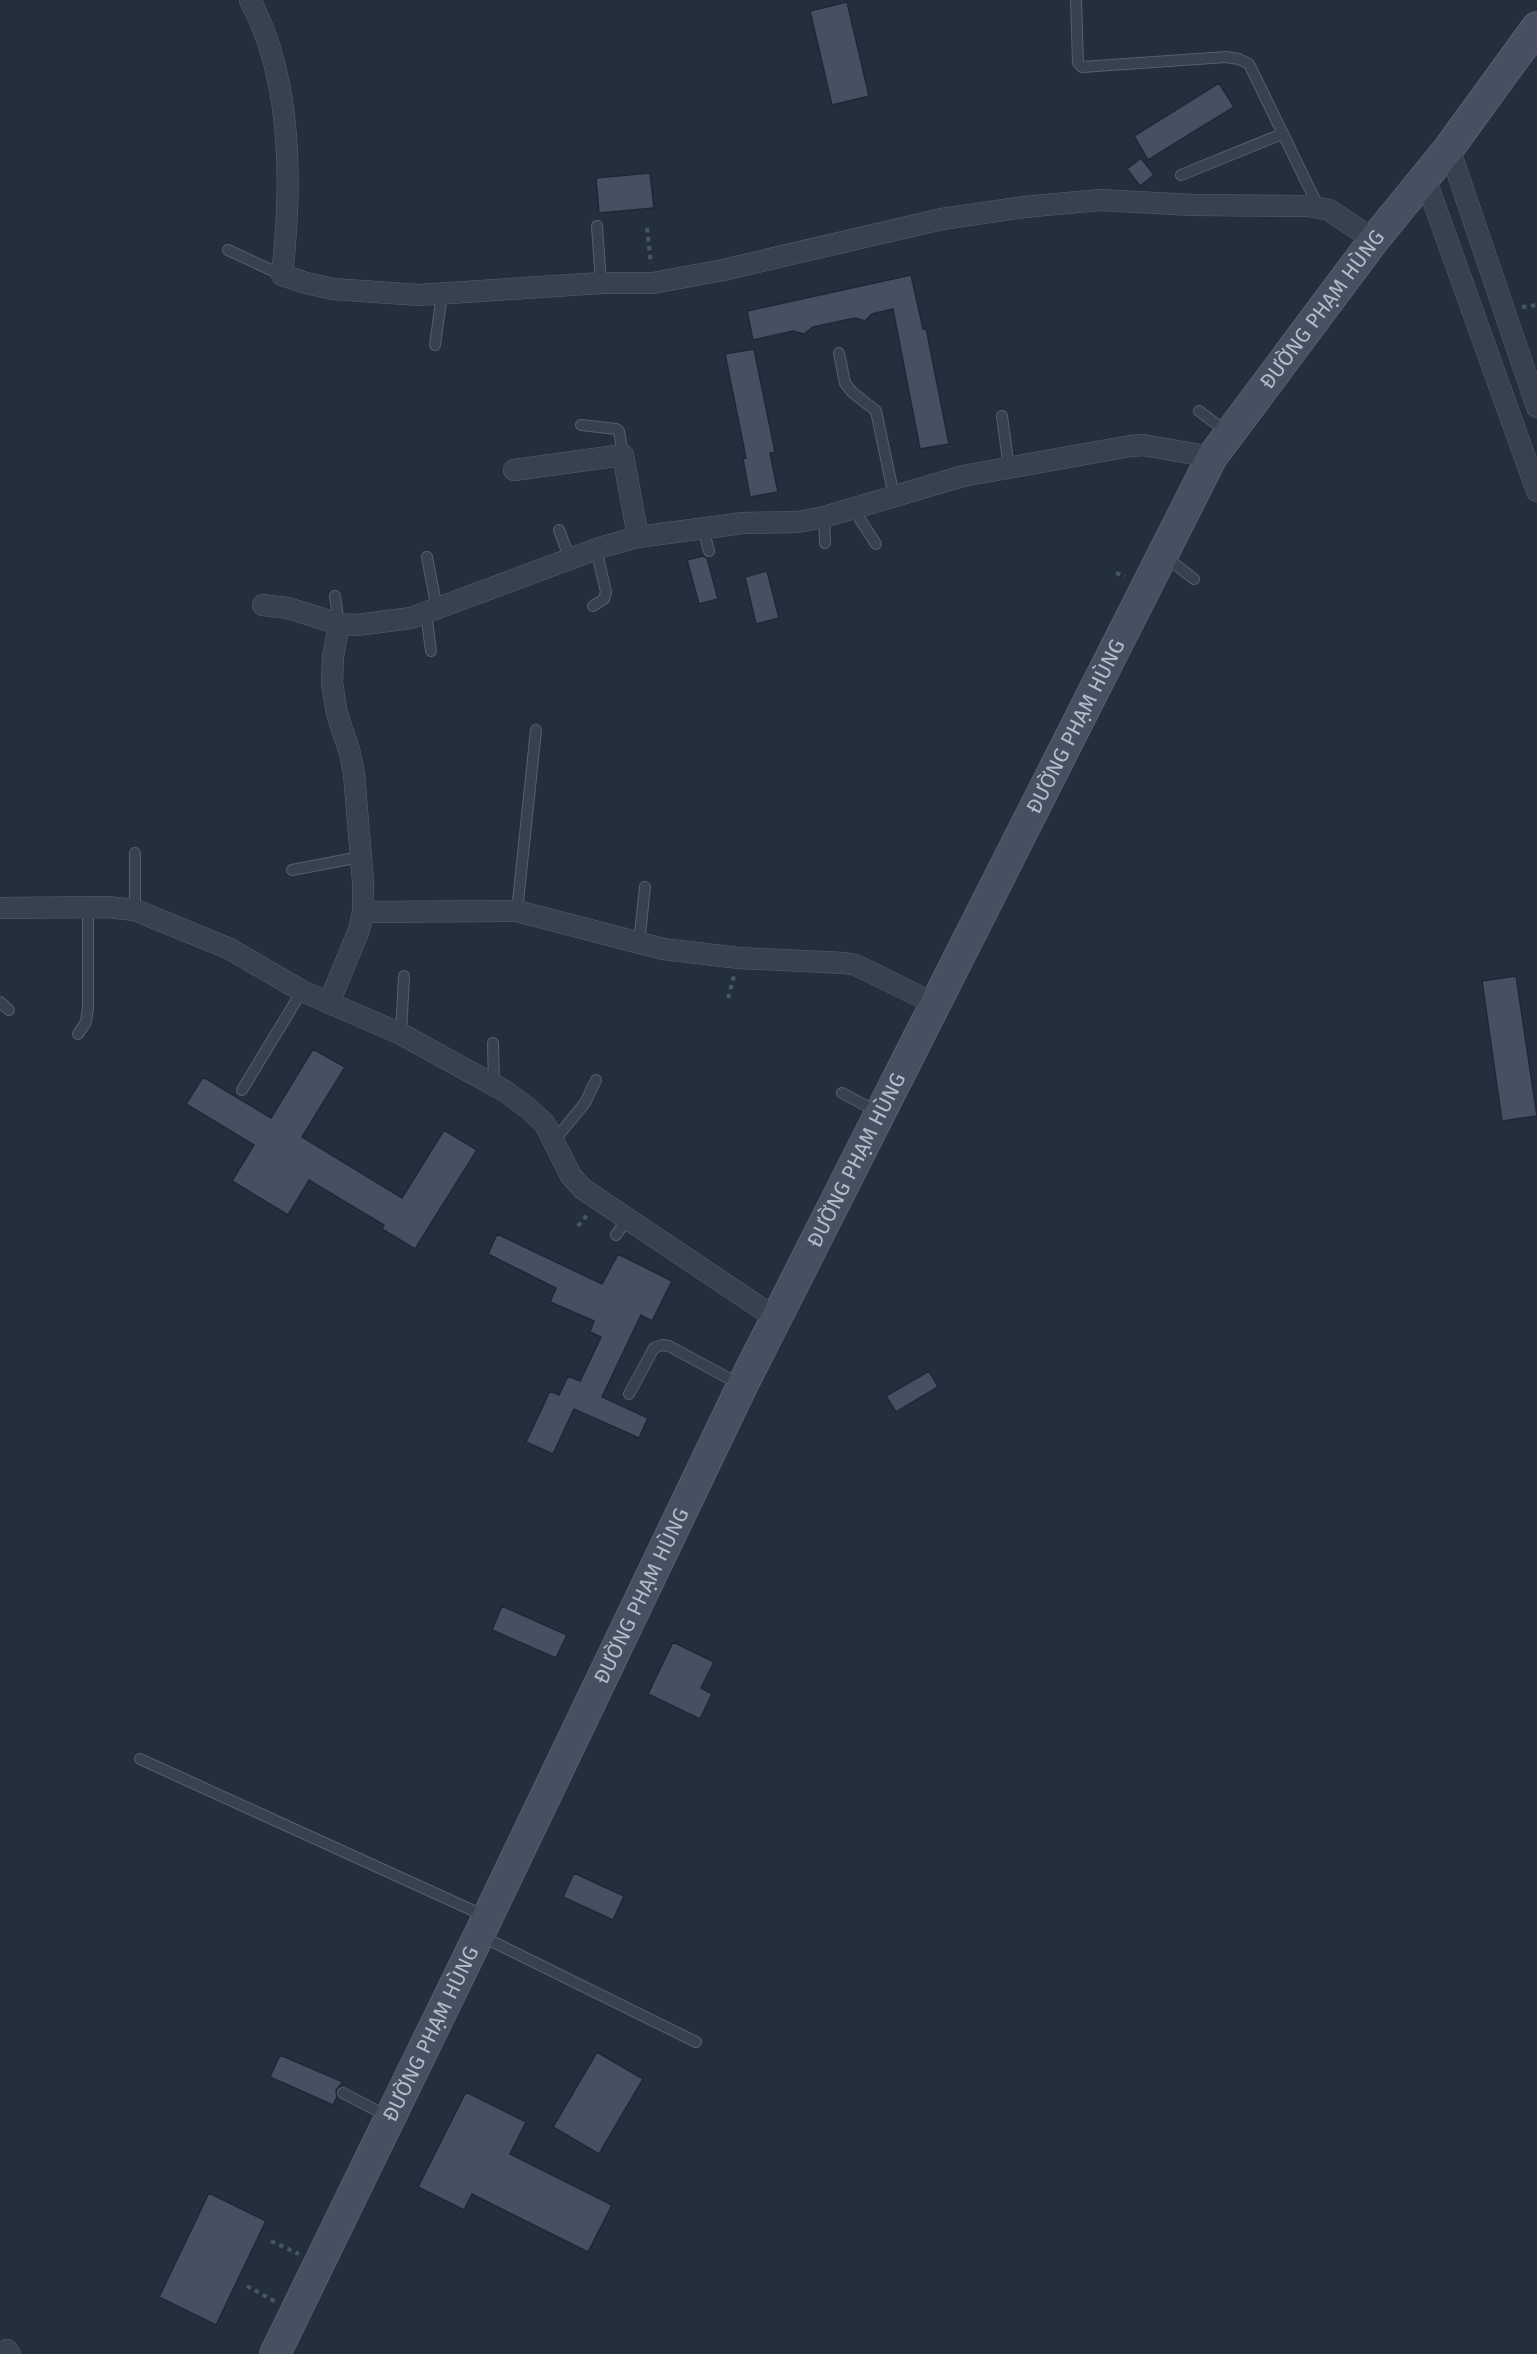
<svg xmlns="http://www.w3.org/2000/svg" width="1537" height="2354" font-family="'Fira Sans',sans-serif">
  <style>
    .building { fill: #455162; stroke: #1f2835; stroke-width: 1.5 }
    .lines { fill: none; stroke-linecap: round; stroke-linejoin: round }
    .lane-casing { stroke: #565f6c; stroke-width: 12 }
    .street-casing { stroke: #565f6c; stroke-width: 22 }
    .secondary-casing { stroke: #565f6c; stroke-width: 32 }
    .path { stroke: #44595c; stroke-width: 4; stroke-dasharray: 4.5 4.5; stroke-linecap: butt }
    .lane { stroke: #38414e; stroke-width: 10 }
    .street { stroke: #38414e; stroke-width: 21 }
    .secondary { stroke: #465061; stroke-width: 30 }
    .labels { text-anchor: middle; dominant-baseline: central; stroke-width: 5; stroke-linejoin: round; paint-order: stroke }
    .street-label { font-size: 21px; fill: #b4bcc9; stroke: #1d2633 }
  </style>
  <rect width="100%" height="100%" fill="#242f3e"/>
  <!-- building -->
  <path class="building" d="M847,2L869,96L832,105L810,11Z
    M1219,83L1234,107L1148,160L1134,136Z
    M1141,158L1154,175L1140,186L1127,169Z
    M650,173L654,208L599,213L596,178Z
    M911,275L923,329L926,328L949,444L920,449L893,309L872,314L865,321L855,318L813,327L804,334L793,331L753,340L747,311Z
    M754,349L775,452L770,453L778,492L750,497L743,459L746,458L725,354Z
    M703,556L707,558L718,599L699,604L687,560Z
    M767,571L779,618L756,624L745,577Z
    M1516,976L1537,1116L1502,1121L1482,981Z
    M313,1049L345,1067L302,1137L402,1198L444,1130L477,1150L415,1249L382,1229L384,1225L309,1180L288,1215L232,1181L254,1145L186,1104L203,1077L271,1118Z
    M497,1234L602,1284L618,1254L672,1281L652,1321L641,1315L602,1397L648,1418L639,1438L574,1409L553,1454L526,1442L550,1391L559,1395L568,1376L580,1381L601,1337L590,1332L594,1321L550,1302L556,1288L488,1254Z
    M929,1371L938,1387L896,1412L886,1396Z
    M502,1606L567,1635L556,1658L492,1630Z
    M673,1642L714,1662L701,1688L712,1694L700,1719L648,1694Z
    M574,1873L624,1896L613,1920L563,1897Z
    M597,2052L643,2079L599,2154L553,2127Z
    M280,2055L343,2082L336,2090L337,2097L333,2105L270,2077Z
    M466,2092L526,2122L510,2154L612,2205L588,2252L472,2194L464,2210L418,2187Z
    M209,2193L266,2221L216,2325L159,2297Z"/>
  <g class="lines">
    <defs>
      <path id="lane" d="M1076,0L1078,63L1082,67L1226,57L1239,59L1249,64L1319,208
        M1181,175L1282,134
        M597,226L601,283
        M228,250L282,275
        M435,345L442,294
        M839,353L845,383L852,392L876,411L894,496
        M1199,411L1227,432
        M1002,416L1009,468
        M581,425L616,429L619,431L623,455
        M852,507L876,544
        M824,517L825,543
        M703,528L709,551
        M559,530L570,559
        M1163,555L1194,579
        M427,557L437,609
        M335,596L339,624
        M593,606L604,599L606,592L596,549
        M426,613L431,651
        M292,870L360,857
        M135,910V853
        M517,911L536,730
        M639,943L645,887
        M0,1002L9,1010
        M78,1034L86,1022L88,1008V908
        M401,1034L404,976
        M493,1043L494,1085
        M242,1090L302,991
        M842,1093L878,1112
        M553,1142L585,1103L596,1080
        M616,1235L627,1219
        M629,1394L654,1348L662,1345L669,1346L739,1384
        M140,1759L485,1916
        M479,1935L696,2042
        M343,2093L387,2116"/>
      <path id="street" d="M250,0C293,81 292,186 282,275L306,283L333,289L419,295L601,283H653L723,270L942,219L1024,207L1100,200L1193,205L1309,206L1329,210L1374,240
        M1449,148L1537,407
        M1425,178L1537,491
        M514,470L623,455L638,537
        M263,605L288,608L339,624L357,625L411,618L602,547L638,537L743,523L798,522L824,517L963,476L1130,446L1143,445L1212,457
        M0,908L107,907L135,910L230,949L302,991L401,1034L505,1091L529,1109L545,1124L571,1176L583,1189L777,1319
        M363,912L517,911L663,949L739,958L844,963L856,965L935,1004
        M329,1003L359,930L363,912V882L354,774L350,753L337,714L332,683L333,657L339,624
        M7,2350L10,2354"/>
      <g id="secondary">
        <path id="s1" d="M275,2354L479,1935L742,1386L1212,457L1374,240L1449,148L1537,27"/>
      </g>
    </defs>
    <!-- lane casing -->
    <use href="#lane" class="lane-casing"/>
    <!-- street casing -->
    <use href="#street" class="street-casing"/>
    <!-- secondary casing -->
    <use href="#secondary" class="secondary-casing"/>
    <!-- path -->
    <path class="path" d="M647,228L651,264
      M1522,307L1537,305
      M1116,573L1125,576
      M728,998L734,976
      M578,1226L588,1214
      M271,2241L299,2254
      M247,2286L276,2302"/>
    <!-- lane -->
    <use href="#lane" class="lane"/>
    <!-- street -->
    <use href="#street" class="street"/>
    <!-- secondary -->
    <use href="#secondary" class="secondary"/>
  </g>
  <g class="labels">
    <!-- street labels -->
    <g class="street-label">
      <text stroke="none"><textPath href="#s1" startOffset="2300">ĐƯỜNG PHẠM HÙNG</textPath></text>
      <text stroke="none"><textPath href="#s1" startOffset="1814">ĐƯỜNG PHẠM HÙNG</textPath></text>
      <text stroke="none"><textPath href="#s1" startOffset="1328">ĐƯỜNG PHẠM HÙNG</textPath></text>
      <text stroke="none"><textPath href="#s1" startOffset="842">ĐƯỜNG PHẠM HÙNG</textPath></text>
      <text stroke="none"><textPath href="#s1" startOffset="356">ĐƯỜNG PHẠM HÙNG</textPath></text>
    </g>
  </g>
</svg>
